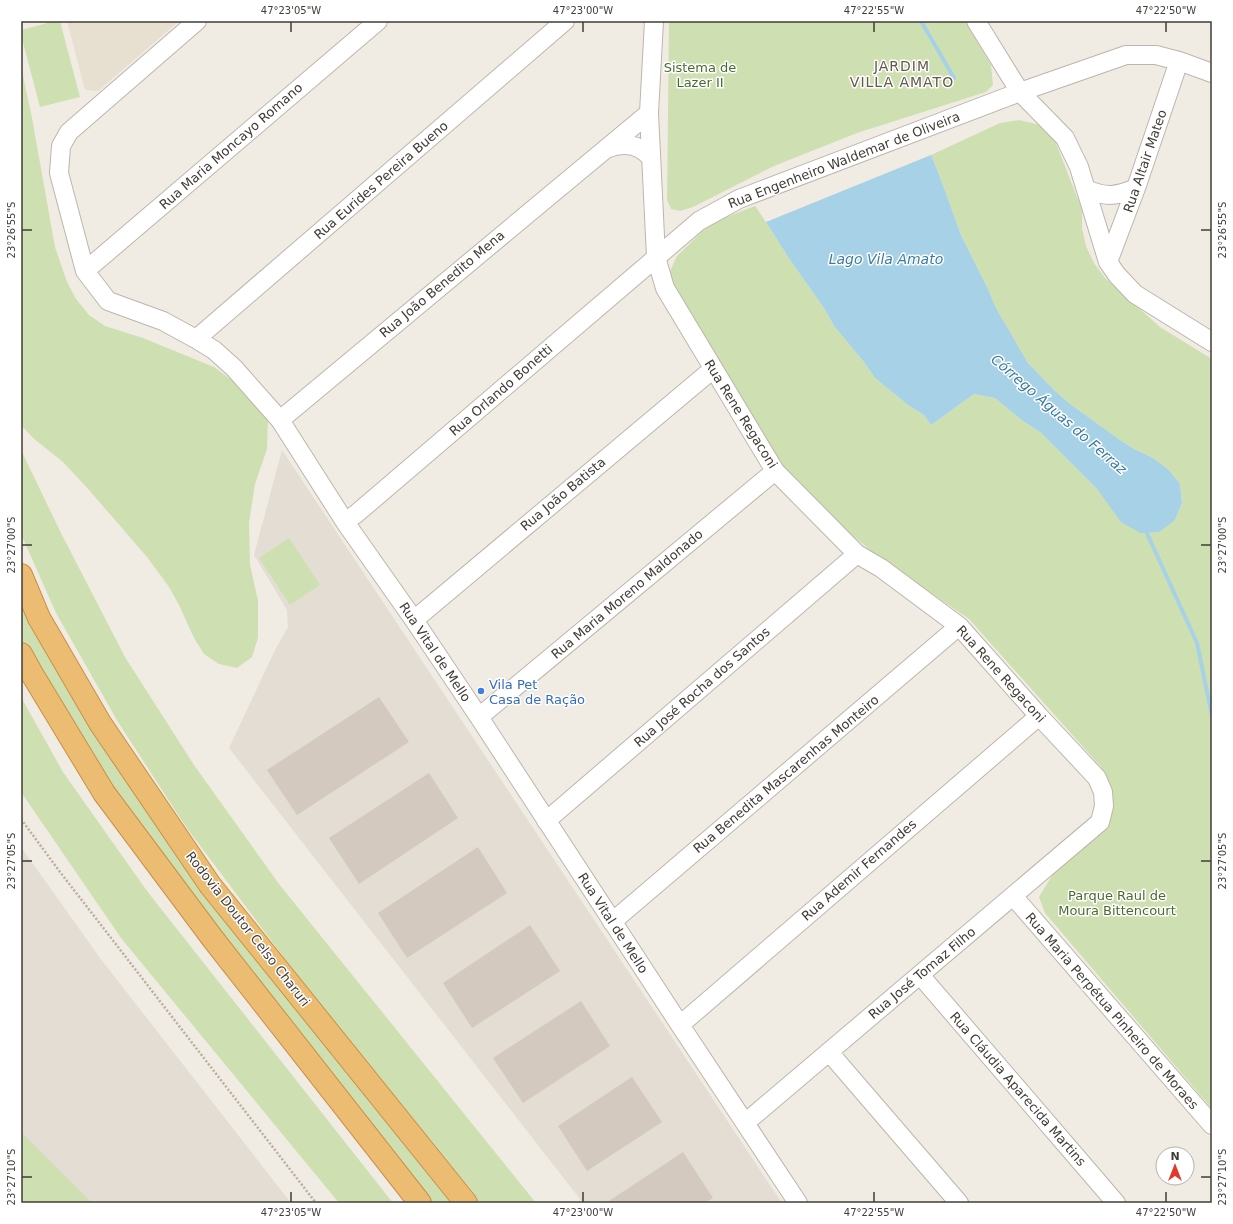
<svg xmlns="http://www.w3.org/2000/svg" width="1233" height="1224" font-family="'DejaVu Sans',sans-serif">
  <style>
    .residential { fill: #e3ddd3 }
    .education { fill: #e7dfd0 }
    .green { fill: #cee0b1 }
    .water { fill: #a7d1e6 }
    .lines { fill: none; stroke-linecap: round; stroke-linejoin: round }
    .stream { stroke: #a7d1e6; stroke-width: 4 }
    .building { fill: #d3c9be }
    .minor-casing { stroke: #bdb5ab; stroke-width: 20 }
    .highway-casing { stroke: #ca9044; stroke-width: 24 }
    .path { stroke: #baad9b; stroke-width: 2.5; stroke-dasharray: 2 2; stroke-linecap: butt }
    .minor { stroke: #fff; stroke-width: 18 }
    .highway { stroke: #ecbc73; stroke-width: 22 }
    .ticks { fill: none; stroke: #413c35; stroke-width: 1.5 }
    .shop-dot { fill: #3f7fe0; stroke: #fff; stroke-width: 1.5 }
    .labels { text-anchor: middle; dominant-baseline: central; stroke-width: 3; stroke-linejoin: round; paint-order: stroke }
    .park-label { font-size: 13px; fill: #4a6b30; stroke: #fff }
    .street-label { font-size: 13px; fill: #413c35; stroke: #fff }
    .shop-label { font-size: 13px; fill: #366cbe; stroke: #fff; text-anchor: start }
    .neighbourhood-label { font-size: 14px; letter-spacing: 1px; fill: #63594d; stroke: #fff }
    .water-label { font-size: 14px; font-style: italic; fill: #3b7ca0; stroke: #fff }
    .neatline { fill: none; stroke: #413c35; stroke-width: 1.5 }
    .ticks-label { font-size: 10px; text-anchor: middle; fill: #413c35 }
  </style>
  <rect width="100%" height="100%" fill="#f0ece4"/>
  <!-- residential -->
  <path class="residential" d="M282,450L782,1203H583L229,748L275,650L288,627L287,610L254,555Z
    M21,847L100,958L291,1203H91L21,1134Z"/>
  <!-- education -->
  <path class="education" d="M67,21H179L98,91L85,90Z"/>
  <!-- green -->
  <path class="green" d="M55,21H60L80,97L40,107L21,35V30Z
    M669,21H965L991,65L993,85L986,92L857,133L774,166L693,207L680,211L671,209L667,200Z
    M21,66L32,118L55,247L67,282L76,299L89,315L105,326L143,338L214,367L244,389L258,403L268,420L267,449L255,484L249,523L250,564L258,601V638L252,657L237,668L219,664L204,654L194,638L179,605L169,587L147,557L89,490L63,462L33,438L21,425Z
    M1019,120L1040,125L1054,138L1082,210V228L1086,246L1094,263L1105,278L1160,327L1212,359V1109L1045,913L1039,897L1053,874L1107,829L1113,808L1101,767L969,619L876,555L827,514L779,462L673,285L670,271L677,256L711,223L755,206L766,222L790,260L824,308L834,326L864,362L875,378L908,405L924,415L931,425L974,394L995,398L1023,421L1040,432L1097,489L1109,504L1175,520L1182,503L1180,484L1168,469L1153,458L1136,450L1120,440L1070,404L1055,391L1028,363L996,308L988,289L961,235L940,177L931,155L1000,123Z
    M21,450L61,533L125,657L194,765L279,884L536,1203H478L285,959L186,827L118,722L56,613L21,534Z
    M289,538L320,585L290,605L259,558Z
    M21,595L39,634L453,1203H430L198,904L94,761L34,664L21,639Z
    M21,697L63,772L147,891L393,1203H339L121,938L21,792Z
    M21,1132L92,1203H21Z"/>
  <!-- water -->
  <path class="water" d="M931,155L940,177L961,235L988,289L996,308L1028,363L1055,391L1070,404L1120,440L1136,450L1153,458L1168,469L1180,484L1182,503L1175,520L1159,532L1140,533L1121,522L1097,489L1040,432L1023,421L995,398L974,394L931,425L924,415L908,405L875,378L864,362L834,326L824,308L790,260L766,222Z"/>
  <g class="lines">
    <!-- stream -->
    <path class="stream" d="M921,21L954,78
      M1145,529L1197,643L1212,716"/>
  </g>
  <!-- building -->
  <path class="building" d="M379,697L409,742L297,815L267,770Z
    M429,773L458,818L359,884L329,838Z
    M478,847L507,893L407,958L378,913Z
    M530,925L560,971L472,1028L443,983Z
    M581,1001L610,1046L523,1103L493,1058Z
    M632,1077L662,1122L587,1171L558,1126Z
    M683,1152L713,1198L705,1203H606Z"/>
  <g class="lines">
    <defs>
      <path id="minor" d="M197,21L69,132L61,146L59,173L85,271L108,301L163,321L196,339L214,350L234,368L280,420L345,522L414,620L479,717L680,1025L798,1203
        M654,21L649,113L656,257L665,288L775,471L857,554L881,568L959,626L1039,716L1097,778L1103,792L1104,806L1100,822L745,1123
        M976,21L1020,92L1065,138L1079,167L1108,262L1117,275L1135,294L1212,342
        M606,149C623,142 639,143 651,158
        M1086,189C1106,198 1117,196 1136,188
        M1108,262L1136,188L1179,61
        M85,271L378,21
        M196,339L565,21
        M280,420L649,113
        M345,522L356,514L699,221L739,199L1020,92L1126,55H1156L1179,61L1212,73
        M414,620L713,369
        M479,717L775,471
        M546,821L857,554
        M1013,896L1212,1125
        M612,922L959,626
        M920,975L1116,1203
        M680,1025L1039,716
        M829,1052L959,1203"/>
      <path id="highway" d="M21,575L39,618L100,723L210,885L466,1203
        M21,654L32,674L104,793L213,939L420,1203"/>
    </defs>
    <!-- minor casing -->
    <use href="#minor" class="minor-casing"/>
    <!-- highway casing -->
    <use href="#highway" class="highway-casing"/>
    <!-- path -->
    <path class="path" d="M21,819L60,872L316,1203"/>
    <!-- minor -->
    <use href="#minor" class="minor"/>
    <!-- highway -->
    <use href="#highway" class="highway"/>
  </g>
  <!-- ticks -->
  <path class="ticks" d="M291,22V32M583,22V32M874,22V32M1166,22V32M22,230H32M1201,230H1211M22,545H32M1201,545H1211M22,861H32M1201,861H1211M22,1177H32M1201,1177H1211M291,1192V1202M583,1192V1202M874,1192V1202M1166,1192V1202"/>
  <!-- markers -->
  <circle class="shop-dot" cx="481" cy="691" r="4"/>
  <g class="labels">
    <!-- park labels -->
    <g class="park-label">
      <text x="700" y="67">Sistema de<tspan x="700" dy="15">Lazer II</tspan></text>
      <text x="1117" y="895">Parque Raul de<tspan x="1117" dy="15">Moura Bittencourt</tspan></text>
    </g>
    <!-- street labels -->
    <g class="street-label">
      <text transform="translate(231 146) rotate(-41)">Rua Maria Moncayo Romano</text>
      <text transform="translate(844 160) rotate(-21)">Rua Engenheiro Waldemar de Oliveira</text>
      <text transform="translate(1145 161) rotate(-71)">Rua Altair Mateo</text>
      <text transform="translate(381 180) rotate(-41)">Rua Eurides Pereira Bueno</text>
      <text transform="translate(442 284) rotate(-40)">Rua João Benedito Mena</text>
      <text transform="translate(501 390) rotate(-41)">Rua Orlando Bonetti</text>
      <text transform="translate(741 414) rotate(58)">Rua Rene Regaconi</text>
      <text transform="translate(563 494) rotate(-40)">Rua João Batista</text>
      <text transform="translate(627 594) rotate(-40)">Rua Maria Moreno Maldonado</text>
      <text transform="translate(435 652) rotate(56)">Rua Vital de Mello</text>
      <text transform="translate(1001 674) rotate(48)">Rua Rene Regaconi</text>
      <text transform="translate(702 687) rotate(-41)">Rua José Rocha dos Santos</text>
      <text transform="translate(786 774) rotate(-40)">Rua Benedita Mascarenhas Monteiro</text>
      <text transform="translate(859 870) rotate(-41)">Rua Ademir Fernandes</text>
      <text transform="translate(613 923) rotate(57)">Rua Vital de Mello</text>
      <text transform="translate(248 929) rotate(52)">Rodovia Doutor Celso Charuri</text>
      <text transform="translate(922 973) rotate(-40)">Rua José Tomaz Filho</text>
      <text transform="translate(1112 1011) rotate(49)">Rua Maria Perpétua Pinheiro de Moraes</text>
      <text transform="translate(1018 1089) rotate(49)">Rua Cláudia Aparecida Martins</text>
    </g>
    <!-- shop labels -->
    <g class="shop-label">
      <text x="489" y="684">Vila Pet<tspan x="489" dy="15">Casa de Ração</tspan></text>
    </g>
    <!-- neighbourhood labels -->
    <g class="neighbourhood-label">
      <text x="902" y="66">JARDIM<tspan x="902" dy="16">VILLA AMATO</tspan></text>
    </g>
    <!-- water labels -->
    <g class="water-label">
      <text x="886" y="259">Lago Vila Amato</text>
      <text transform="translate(1059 414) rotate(41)">Córrego Águas do Ferraz</text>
    </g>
  </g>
  <!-- border -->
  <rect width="1233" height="1224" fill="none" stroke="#ffffff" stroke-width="44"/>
  <!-- north arrow -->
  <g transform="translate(1175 1166)"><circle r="19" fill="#ffffff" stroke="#b3b1ae"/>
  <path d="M0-3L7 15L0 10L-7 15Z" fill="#e03a2b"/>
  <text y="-6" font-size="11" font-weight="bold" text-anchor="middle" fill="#413c35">N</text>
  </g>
  <rect x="22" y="22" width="1189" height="1180" class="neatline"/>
  <g class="ticks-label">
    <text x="291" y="14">47°23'05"W</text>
    <text x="583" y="14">47°23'00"W</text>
    <text x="874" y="14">47°22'55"W</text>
    <text x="1166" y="14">47°22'50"W</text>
    <text transform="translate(11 230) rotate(-90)" y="4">23°26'55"S</text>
    <text transform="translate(1222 230) rotate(-90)" y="4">23°26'55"S</text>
    <text transform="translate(11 545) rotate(-90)" y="4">23°27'00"S</text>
    <text transform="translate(1222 545) rotate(-90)" y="4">23°27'00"S</text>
    <text transform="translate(11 861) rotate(-90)" y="4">23°27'05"S</text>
    <text transform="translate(1222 861) rotate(-90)" y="4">23°27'05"S</text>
    <text transform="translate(11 1177) rotate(-90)" y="4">23°27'10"S</text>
    <text transform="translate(1222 1177) rotate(-90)" y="4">23°27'10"S</text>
    <text x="291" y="1216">47°23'05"W</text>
    <text x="583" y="1216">47°23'00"W</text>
    <text x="874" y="1216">47°22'55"W</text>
    <text x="1166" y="1216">47°22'50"W</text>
  </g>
</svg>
